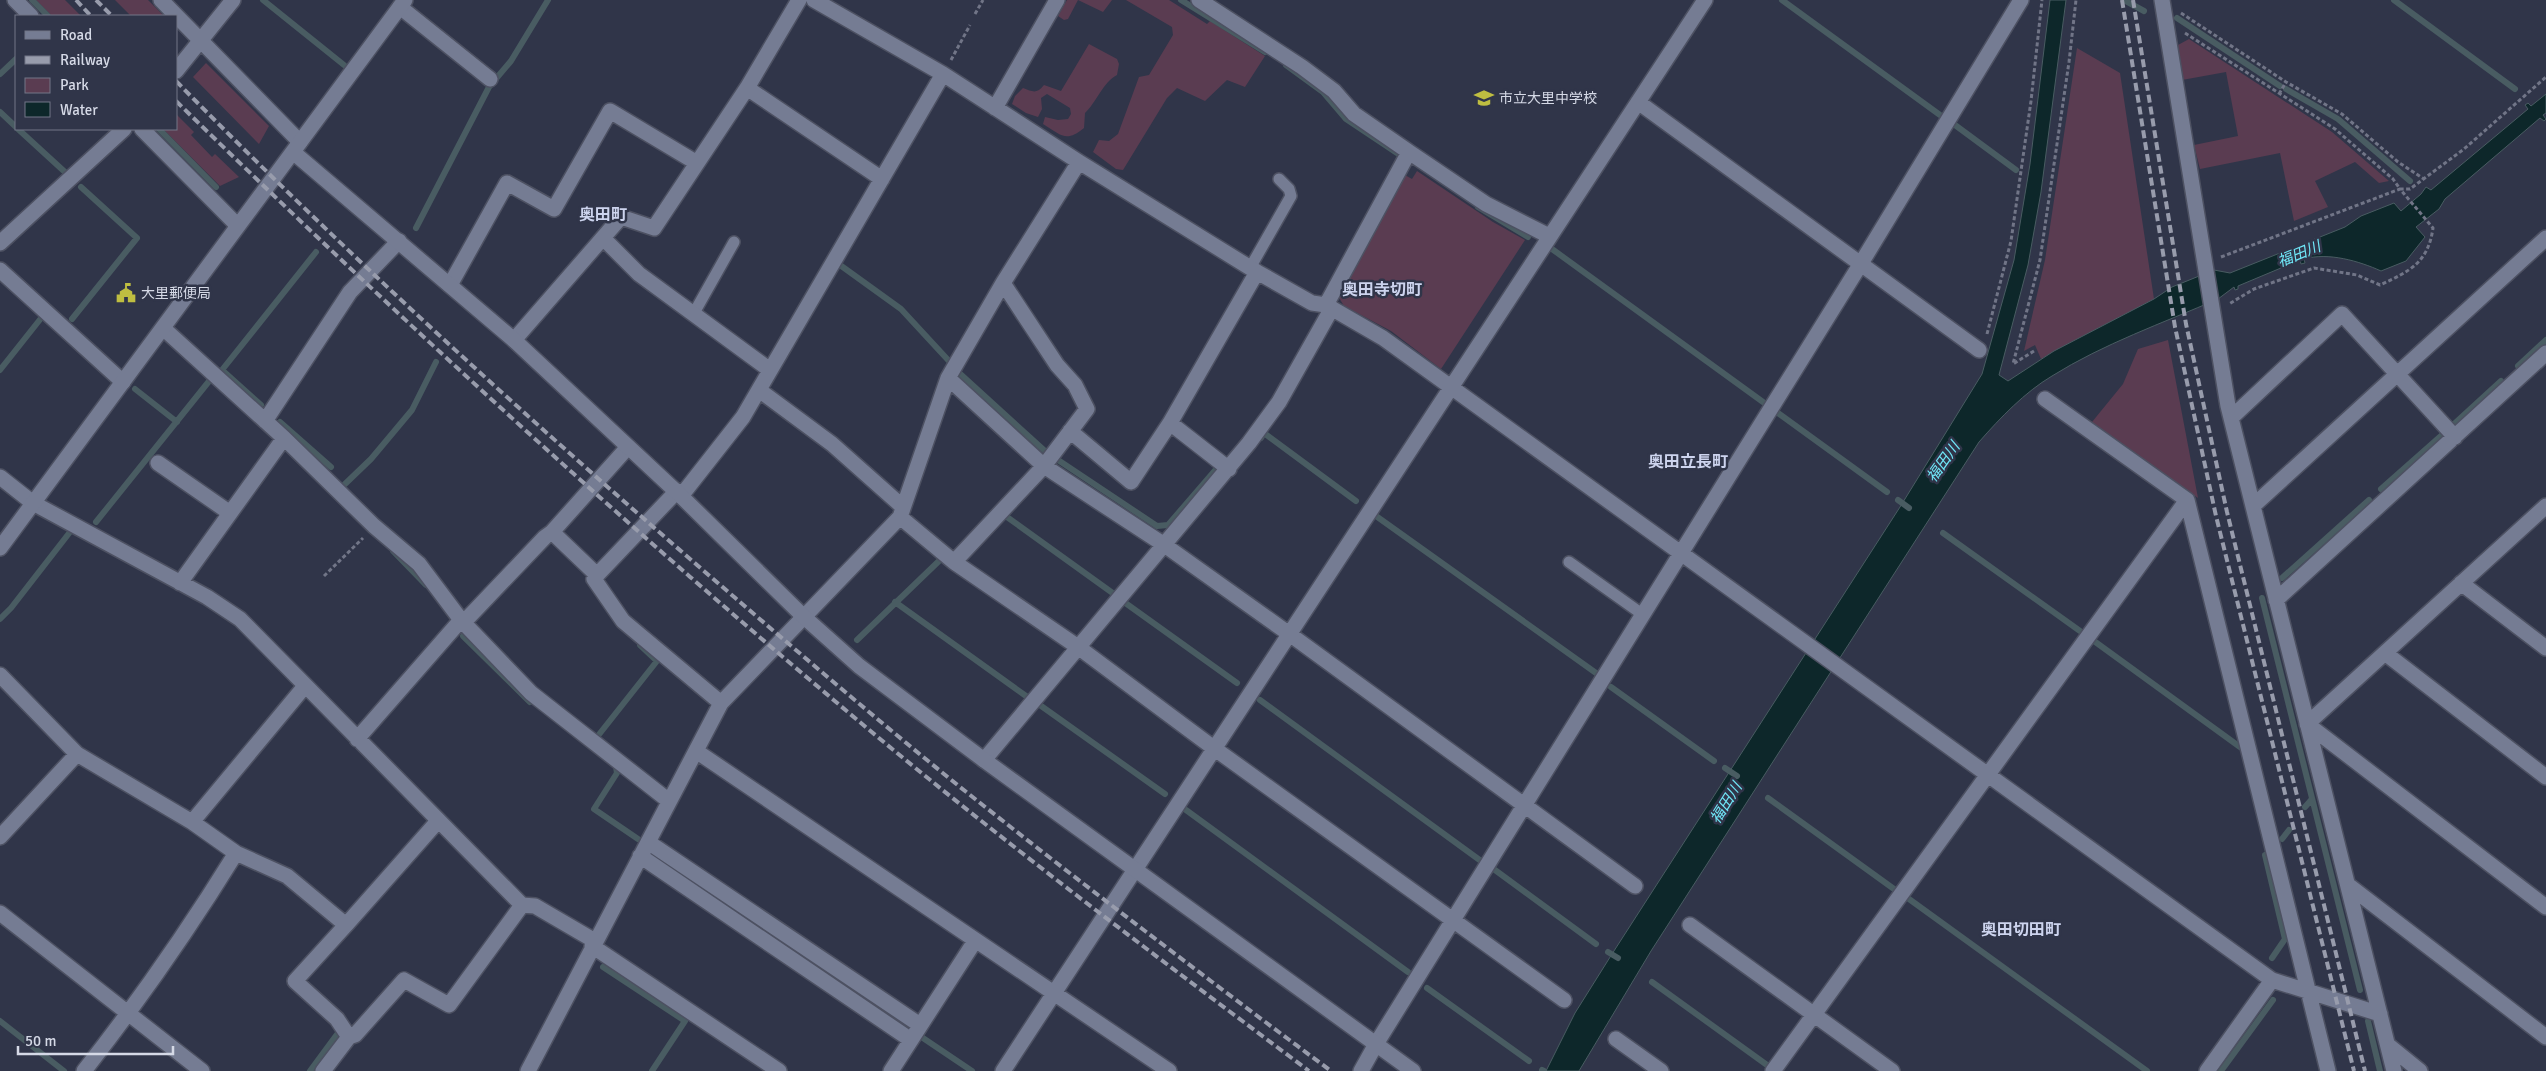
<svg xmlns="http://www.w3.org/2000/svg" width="2546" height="1071" font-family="Signika,'Noto Sans JP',sans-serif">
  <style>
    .green { fill: #5a3c51 }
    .water { fill: #0d272a; stroke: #495c62 }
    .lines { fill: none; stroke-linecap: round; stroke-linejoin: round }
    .stream { stroke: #495c62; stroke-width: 6 }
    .lane-casing { stroke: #4d5162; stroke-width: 14 }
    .street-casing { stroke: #4d5162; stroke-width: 18 }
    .secondary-casing { stroke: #4d5162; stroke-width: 18 }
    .path { stroke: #717587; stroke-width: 3; stroke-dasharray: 4 2.5; stroke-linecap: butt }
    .lane { stroke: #757c93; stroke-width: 11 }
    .street { stroke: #757c93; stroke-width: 15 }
    .secondary { stroke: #757c93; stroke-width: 15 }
    .rail { stroke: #989cac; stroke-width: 4; stroke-dasharray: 8 4; stroke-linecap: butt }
    .labels { text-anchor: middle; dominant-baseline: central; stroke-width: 5; stroke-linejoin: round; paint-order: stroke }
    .poi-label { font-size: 14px; fill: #d5d9e6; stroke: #303549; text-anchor: start }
    .water-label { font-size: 15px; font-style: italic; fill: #70e8f9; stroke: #303549 }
    .quarter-label { font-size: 16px; font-weight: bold; fill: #cdd4ee; stroke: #303549 }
  </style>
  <rect width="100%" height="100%" fill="#303549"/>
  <!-- green -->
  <path class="green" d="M36,0H65L81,16H52Z
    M115,0H148L164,16H131Z
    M1067,0H1112L1103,12L1078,0L1068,19L1064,20L1058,16Z
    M1126,0H1169L1207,24L1210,21L1265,56L1245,87L1227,80L1205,101L1177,88L1167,98L1123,170L1116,169L1093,152L1099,140L1109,141L1118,134L1139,77L1149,75L1173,35L1172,27Z
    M2189,39L2332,132L2389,181L2379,183L2355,162L2315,181L2328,207L2294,221L2280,153L2200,169L2194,145L2238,136L2226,72L2182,80L2178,45Z
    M1089,44L1117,59L1119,64L1117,75C1103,82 1096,103 1085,113L1084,128C1066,143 1061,135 1043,124L1045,117L1058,120L1068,119L1071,114L1070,108L1047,94L1041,98L1042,109L1038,117L1026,113L1012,104L1015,96L1023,88C1033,92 1037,94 1044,85L1061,91Z
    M2077,48L2120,73L2154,299L2041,359L2035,345L2024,351L2045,260Z
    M206,63L269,126L259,144L193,77Z
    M176,114L194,132L191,135L212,157L215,154L239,177L220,186L163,129H176Z
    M1417,171L1493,222L1525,240L1441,369L1391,331L1344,306L1338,296L1405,175L1412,179Z
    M2168,340L2198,498L2092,422L2123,384L2138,349Z"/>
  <!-- water -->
  <path class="water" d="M2050,0H2066L2041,192L2028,265L1999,375L2008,381L2054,351L2154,299L2172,287L2214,270L2230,273L2345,227L2361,216L2394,203L2401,211L2421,194L2426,187L2431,190L2528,109L2525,105L2528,103L2531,106L2546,94V113L2543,115L2546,119L2544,121L2540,118L2445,199L2439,209L2416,227L2425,237L2406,261L2381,271C2359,261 2328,252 2304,259L2305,263L2301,264L2300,260L2238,286V289L2235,290L2234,287L2218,299C2163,323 2103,344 2052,376C2025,392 2000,418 1979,442L1651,951L1579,1071H1546L1575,1013L1612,954L1900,507L1982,374L2014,260L2030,164Z"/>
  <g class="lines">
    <!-- stream -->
    <path class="stream" d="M32,0L48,16
      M263,0L344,65
      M1181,0L1265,52
      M1782,0L1940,115
      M2124,0L2144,11
      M2394,0L2515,89
      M2177,18L2280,86
      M1286,65L1323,92L1346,119L1397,153
      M0,74L16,59
      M2286,89L2338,119L2410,181
      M0,112L16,127
      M1955,125L2016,170
      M18,129L66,173
      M159,129L216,187
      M1478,207L1528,237
      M416,228L489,87L511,61L548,0
      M1552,249L1763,402
      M840,265L901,309L949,361
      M72,319L137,238L81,187
      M2518,366L2546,340
      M0,370L42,317
      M957,371L1046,452
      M135,389L177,422
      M261,405L222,370L316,252
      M1778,413L1887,492
      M280,422L331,467
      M2453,425L2501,381
      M1261,438L1264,433L1356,501
      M1058,460L1157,526L1168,525L1218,467
      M345,484L371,459L412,410L436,362
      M2381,489L2442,435
      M1898,500L1909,508
      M1376,516L1596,673
      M1007,517L1114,594
      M96,522L210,380
      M1943,533L2080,631
      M393,551L426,585
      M2282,578L2369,500
      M2262,598L2360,990
      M895,602L1026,696
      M1124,602L1237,683
      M0,619L11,608L70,532
      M463,636L530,702
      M857,640L940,560
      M2094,641L2240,747
      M1611,687L1714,761
      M1260,700L1481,861
      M1037,703L1165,794
      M597,737L657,661L640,645
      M612,763L616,767L617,773L594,809L638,839
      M1725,768L1737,776
      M1768,798L1894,889
      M2305,807L2312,799
      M1186,810L1408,972
      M2282,839L2289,830
      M652,855L912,1030
      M2265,855L2285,939L2272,958
      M1495,870L1596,944
      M1909,899L2147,1071
      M1608,952L1618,958
      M603,967L685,1021L652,1071
      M1652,982L1767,1065
      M1427,988L1529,1061
      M0,1021L64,1071
      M2368,1021L2380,1071
      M920,1036L972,1071
      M1542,1070L1544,1071
      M310,1071L338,1033
      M2221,1071L2273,1000"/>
    <defs>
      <path id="lane" d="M1250,268L1291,196L1289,189L1279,179
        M694,313L734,242
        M1569,562L1642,614"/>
      <path id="street" d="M161,0L300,142
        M814,0L943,74L1079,162L1257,272L1312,303L1326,305L1383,338L2272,980L2380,1014
        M1199,0L1302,67L1334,91L1354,114L1409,152L1326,305
        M2162,0L2228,406L2394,1071
        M400,7L490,79
        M176,71L233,0
        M747,88L882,179
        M1638,102L1979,350
        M995,108L1057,0
        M1409,152L1486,204L1549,236
        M1079,162L1003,283L948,378L1044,466L1163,544L1288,633L1635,886
        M604,239L639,274L770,370
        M0,243L124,129
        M0,270L123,382
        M450,285L507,183L554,209L610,111L697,163
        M163,328L284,438L374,526L419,564L461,620L531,693L669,801
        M514,340L621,217L654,228L747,88L799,0
        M948,378L900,517L954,562L1078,647L1215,749L1564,1000
        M759,390L832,444L903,507
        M2231,418L2342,314L2455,437
        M265,421L350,292L399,241
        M1170,423L1257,272
        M1070,431L1131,482L1170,423L1229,469
        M158,463L230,513
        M0,477L33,503L207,597L240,619L522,905L535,906L595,941
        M681,496L743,417L943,74
        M2187,500L2328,1071
        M2253,506L2546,238
        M2546,506L2307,724L2546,907
        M552,532L597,575L594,579L623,621L721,703
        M954,562L1044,466L1087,409L1075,385L1057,365L1003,283
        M597,575L677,491
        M180,583L284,438
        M2461,583L2546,648
        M2276,600L2546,353
        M464,622L545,537L552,532L628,447
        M2385,653L2546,777
        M0,675L77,754L192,822L305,686
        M357,739L461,620
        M696,751L1169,1071
        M984,760L1249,443L1279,402L1332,308
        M0,837L77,754
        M648,842L920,1025
        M236,853L287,876L346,925L438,821
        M640,856L911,1040
        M2348,885L2546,1037
        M0,913L202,1071
        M1690,925L1892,1071
        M592,946L779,1071
        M349,1037L355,1035L404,980L449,1005L522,905
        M1616,1039L1661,1071
        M1376,1044L1860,265L2021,0
        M2388,1045L2420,1071
        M84,1071C139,1001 189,929 236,853L192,822
        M323,1071L349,1037L337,1019L295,981L346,925
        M528,1071L721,703L900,517
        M891,1071L975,941
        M1003,1071L1705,0
        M1773,1071L2187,500L2045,399
        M2207,1071L2272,980"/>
      <path id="secondary" d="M15,0L31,16
        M142,129L238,226
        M293,152L514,340L681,496L803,616L859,666L984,760L1413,1071
        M0,548L405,0
        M1361,1071L1376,1044"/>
    </defs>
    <!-- lane casing -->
    <use href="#lane" class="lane-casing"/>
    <!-- street casing -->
    <use href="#street" class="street-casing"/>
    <!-- secondary casing -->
    <use href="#secondary" class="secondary-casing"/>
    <!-- path -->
    <path class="path" d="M2181,13L2286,82L2342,114L2398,162L2424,179
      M975,14L983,0
      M2185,33L2335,129L2393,179L2400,189H2410L2464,149L2546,77
      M951,60L970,25
      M2279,94L2286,82
      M2221,257L2400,189L2433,228C2428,263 2410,271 2380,285L2357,275L2314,268L2254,289L2229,304
      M1987,334L2011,241L2031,101L2042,0
      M2034,351L2013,364L2040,260L2069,62L2076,0
      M324,576L363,538"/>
    <!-- lane -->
    <use href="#lane" class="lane"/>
    <!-- street -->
    <use href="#street" class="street"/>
    <!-- secondary -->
    <use href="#secondary" class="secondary"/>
    <!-- rail -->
    <path class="rail" d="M76,0L91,16
      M96,0L112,16
      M2122,0L2175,327L2216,516L2354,1071
      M2133,0L2186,324L2227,512L2365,1071
      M176,81C342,250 518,410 697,565C784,640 871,715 960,787C1082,884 1206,978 1331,1071
      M176,101C389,309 608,510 836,702C988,831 1149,951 1309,1071"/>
  </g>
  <!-- icons -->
  <defs>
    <symbol id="school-bare" viewBox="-9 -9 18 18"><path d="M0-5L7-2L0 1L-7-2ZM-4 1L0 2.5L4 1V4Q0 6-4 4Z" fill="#bfbe41" stroke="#303549" stroke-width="2.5" paint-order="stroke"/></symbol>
    <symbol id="civic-bare" viewBox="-9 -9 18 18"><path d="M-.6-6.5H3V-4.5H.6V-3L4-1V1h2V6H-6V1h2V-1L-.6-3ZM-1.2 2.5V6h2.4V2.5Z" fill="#bfbe41" stroke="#303549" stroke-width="2.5" paint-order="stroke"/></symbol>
  </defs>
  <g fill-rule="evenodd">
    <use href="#school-bare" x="1470" y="84" width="28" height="28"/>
    <use href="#civic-bare" x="112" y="279" width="28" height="28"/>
  </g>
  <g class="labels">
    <!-- poi labels -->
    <g class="poi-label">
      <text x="1499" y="98">市立大里中学校</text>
      <text x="141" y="293">大里郵便局</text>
    </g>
    <!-- water labels -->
    <g class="water-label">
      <text transform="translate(2299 254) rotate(-22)">福田川</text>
      <text transform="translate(1943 462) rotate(-55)">福田川</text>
      <text transform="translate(1726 803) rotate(-58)">福田川</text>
    </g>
    <!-- quarter labels -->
    <g class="quarter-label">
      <text x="603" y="215">奥田町</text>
      <text x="1382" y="290">奥田寺切町</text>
      <text x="1688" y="462">奥田立長町</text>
      <text x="2021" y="930">奥田切田町</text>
    </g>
  </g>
  <!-- legend -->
  <rect x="15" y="15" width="162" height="115" fill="#303549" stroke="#727788"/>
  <rect x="25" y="31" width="25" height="8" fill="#757c93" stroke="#727788"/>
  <text x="60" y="40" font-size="15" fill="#d5d9e6">Road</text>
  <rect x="25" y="56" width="25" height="8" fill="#989cac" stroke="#727788"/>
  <text x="60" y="65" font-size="15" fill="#d5d9e6">Railway</text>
  <rect x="25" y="78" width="25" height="15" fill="#5a3c51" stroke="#727788"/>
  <text x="60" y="90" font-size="15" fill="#d5d9e6">Park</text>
  <rect x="25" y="102" width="25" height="15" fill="#0d272a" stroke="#727788"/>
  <text x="60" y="115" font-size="15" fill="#d5d9e6">Water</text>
  <!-- scale -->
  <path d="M18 1046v8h155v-8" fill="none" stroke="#d5d9e6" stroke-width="2.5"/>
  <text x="25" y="1046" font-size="15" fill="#d5d9e6" stroke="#303549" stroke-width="4" paint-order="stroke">50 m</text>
</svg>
